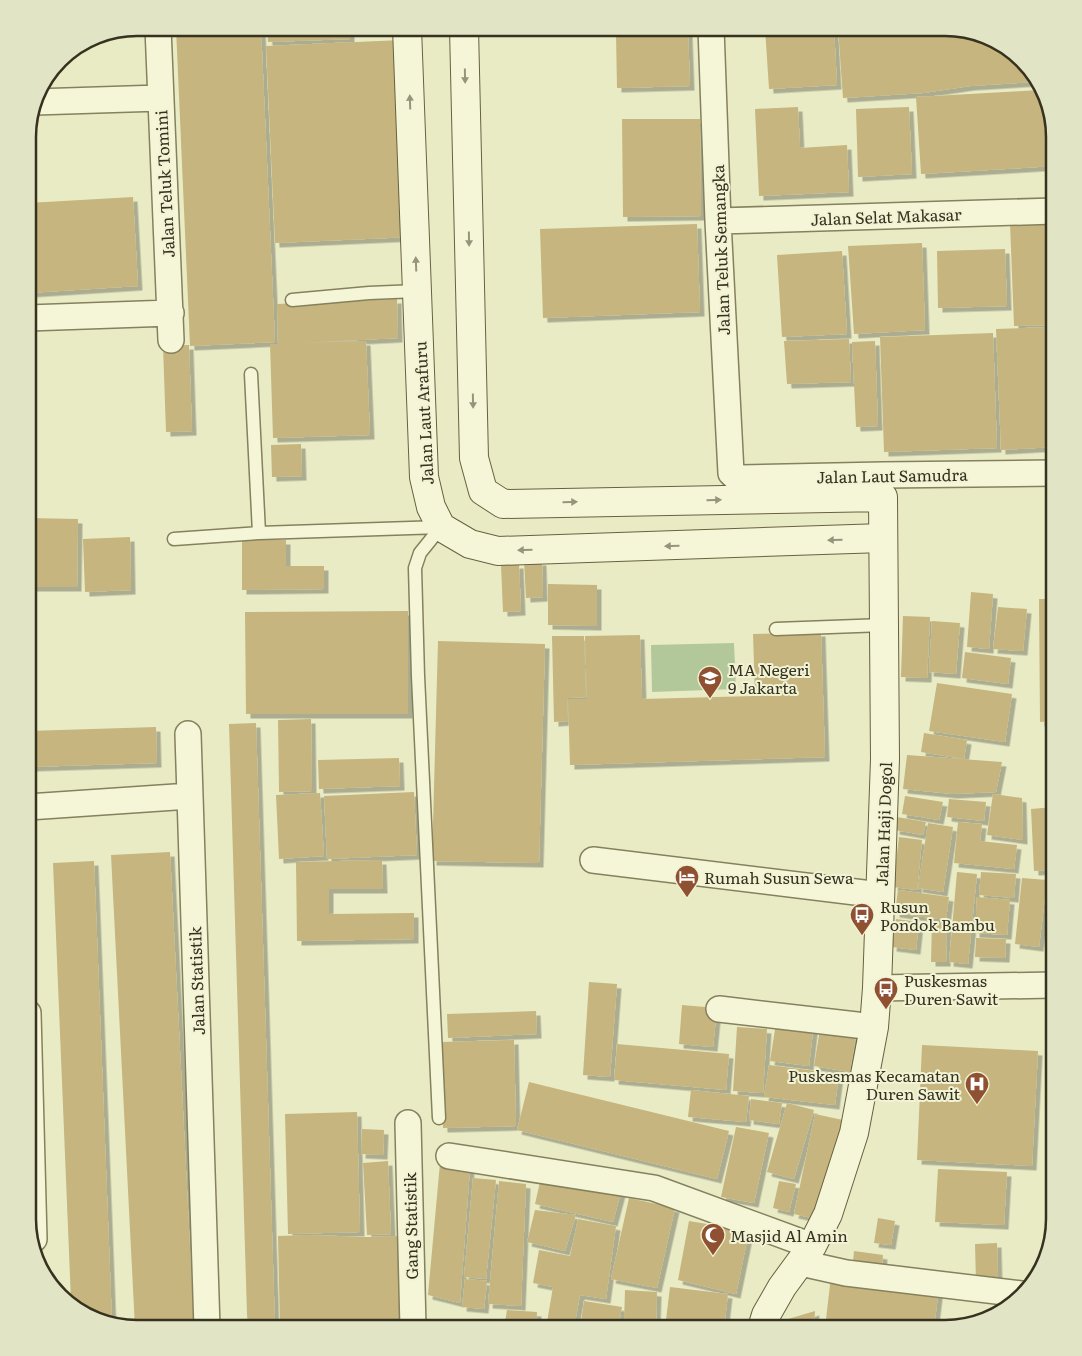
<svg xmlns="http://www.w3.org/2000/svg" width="1082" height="1356" font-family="Literata,serif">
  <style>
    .green { fill: #b3c89a }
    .building { fill: #c6b57e; filter: url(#shadow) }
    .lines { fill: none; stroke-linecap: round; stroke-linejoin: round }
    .lane-casing { stroke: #85805d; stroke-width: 15 }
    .street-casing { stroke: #85805d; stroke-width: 28 }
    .secondary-casing { stroke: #676140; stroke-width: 30 }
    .lane { stroke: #f5f6d8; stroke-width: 12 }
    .street { stroke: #f5f6d8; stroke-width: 25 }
    .secondary { stroke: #f5f6d8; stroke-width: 28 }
    .oneway { fill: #96947c }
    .labels { text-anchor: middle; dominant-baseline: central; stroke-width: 4; stroke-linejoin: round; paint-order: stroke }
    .street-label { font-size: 16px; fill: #36321f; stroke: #f1f3d4 }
    .poi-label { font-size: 16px; fill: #36321f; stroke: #f1f3d4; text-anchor: start }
    .rim { fill: none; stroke: #36321f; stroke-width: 2.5 }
  </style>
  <defs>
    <filter id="shadow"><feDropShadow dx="4.5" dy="4.5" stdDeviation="0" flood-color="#0004"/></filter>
  </defs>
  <rect width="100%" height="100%" fill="#e9ebc5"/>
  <!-- green -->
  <path class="green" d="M734,643L736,689L652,692L651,645Z"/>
  <!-- building -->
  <path class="building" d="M176,28H261L275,342L190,346Z
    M267,28H350V39L268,42Z
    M765,28H834L837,85L769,89Z
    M838,28H952L999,42L1031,72L1032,82L970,86L923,93L843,98Z
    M688,32L690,86L617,88L616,34Z
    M402,40L411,237L275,243L266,46Z
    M1040,90L1054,137V166L921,174L916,97Z
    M798,107L800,148L847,145L849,192L759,196L755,109Z
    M909,107L912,174L858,177L856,109Z
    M622,119H700L701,216L623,217Z
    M133,197L138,286L28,293V203Z
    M1054,221V325L1014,326L1010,223Z
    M697,224L700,312L543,318L540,229Z
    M922,243L925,330L854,334L848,246Z
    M1005,249L1007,306L938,308L937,251Z
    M842,251L847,334L782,337L777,255Z
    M397,299L398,338L299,343L366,341L370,435L273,438L270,344H278L277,304Z
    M1054,327V447L1001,450L996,329Z
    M993,333L997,448L884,452L880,337Z
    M849,339L851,382L787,384L784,341Z
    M875,341L878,426L856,427L852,342Z
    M189,345L192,431L166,432L163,346Z
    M301,444L302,476L272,477L271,445Z
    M28,518L78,519L77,587H28Z
    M130,537L131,590L85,592L83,539Z
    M242,540H286V566H324V589L242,590Z
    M524,561H542L543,597L526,598Z
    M519,564L521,611L503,612L501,565Z
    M548,584L597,585V626L548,625Z
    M971,592L993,594L989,649L967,647Z
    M1039,599H1054V721L1040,722Z
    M998,607L1027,609L1023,651L993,649Z
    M408,611V714H246L245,612Z
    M903,616L930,617L927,678L901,677Z
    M932,621L960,623L956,674L929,672Z
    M821,632L825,757L570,765L568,699H587L585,636L640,635L642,699L755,696L753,634Z
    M552,636H584L586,697L567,698L568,721L554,722Z
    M438,641L545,644L539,863L432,861Z
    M965,652L1011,658L1008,684L962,678Z
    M937,683L1012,694L1005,742L929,731Z
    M311,719L312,791L279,792L278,720Z
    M256,723L266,1038L275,1328H248L247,1314L229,724Z
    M156,727L157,763L28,767V731Z
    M1045,727H1054V800H1048Z
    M924,733L967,740L964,759L921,752Z
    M907,755L1002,762L996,792L953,794L903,789Z
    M399,758L400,786L319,789L318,760Z
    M414,792L417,855L327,859L324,796Z
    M320,793L324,856L279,859L276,795Z
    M993,794L1022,798L1023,840L987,835Z
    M905,796L943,802L939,820L902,814Z
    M949,799L986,802L984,821L947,817Z
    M1054,807V870L1034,871L1031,809Z
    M897,817L926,822L923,835L895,830Z
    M958,822L982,824L980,841L1017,845L1014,869L954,863Z
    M928,823L953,827L943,892L918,888Z
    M899,837L922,840L917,890L893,887Z
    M170,852L194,1328H135L111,855Z
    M382,860L383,889H329V914L414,913V939L297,941L296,862Z
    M94,861L96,911L112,1323L88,1317L71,1301L53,863Z
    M957,872L977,874L968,964L949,962Z
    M981,872L1016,874L1014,898L979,895Z
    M1022,878L1047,880L1039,947L1015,944Z
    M1050,878H1054V956H1053Z
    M898,890L949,897L946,920L895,913Z
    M977,897L1010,900L1007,935L975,933Z
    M896,919L919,922L916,950L892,947Z
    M932,923H947L946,962H931Z
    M976,938L1006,939L1005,958L975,957Z
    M589,982L617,984L610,1077L583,1075Z
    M682,1005L717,1008L713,1047L679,1044Z
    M536,1011L537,1034L448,1038L447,1014Z
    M777,1017L814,1022L809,1066L770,1061Z
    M737,1027L767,1029L763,1093L733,1091Z
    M820,1029L856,1035L850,1072L814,1066Z
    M514,1040L516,1126L443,1128L441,1042Z
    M617,1044L729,1054L726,1090L614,1080Z
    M922,1045L1038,1051L1032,1166L917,1160Z
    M769,1065L839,1074L835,1105L764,1097Z
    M529,1082L729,1131L717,1179L517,1130Z
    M691,1090L749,1096L746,1122L688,1117Z
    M751,1099L782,1103L779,1124L749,1120Z
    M787,1103L814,1110L794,1179L767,1172Z
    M1053,1106H1054V1158L1045,1156Z
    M357,1112L360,1232L288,1234L285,1114Z
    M815,1114L843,1120L821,1220L794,1214Z
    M736,1127L769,1133L754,1203L721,1197Z
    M362,1129L384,1130L383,1155L361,1154Z
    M388,1161L391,1234L367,1235L363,1163Z
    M440,1163L470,1168L460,1303L428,1295Z
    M938,1169L1007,1172L1004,1225L935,1222Z
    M542,1173L621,1192L613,1222L535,1204Z
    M473,1178L496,1180L486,1279L464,1277Z
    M499,1181L526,1184L521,1306L488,1304Z
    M779,1181L796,1184L789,1212L773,1208Z
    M629,1198L675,1208L657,1288L611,1279Z
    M535,1210L576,1215L565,1251L527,1242Z
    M878,1218L895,1221L891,1245L874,1243Z
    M578,1219L616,1226L606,1299L580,1295L574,1328H546L553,1287L533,1283L539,1250L570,1256Z
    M689,1221L749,1231L736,1294L678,1280Z
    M308,1235L367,1237L402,1236L404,1328H280L278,1236Z
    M997,1243L998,1281L976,1282L975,1244Z
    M854,1251L883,1255L881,1276L852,1273Z
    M831,1276L939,1287L934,1328H825Z
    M465,1279L487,1281L484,1309L462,1307Z
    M670,1287L728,1294L724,1328H665Z
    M625,1290L657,1292L656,1323L624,1321Z
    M584,1301L622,1307L618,1328H580Z
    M507,1310L537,1312L536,1328H504Z
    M815,1311L814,1328H775L778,1322Z
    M958,1319H975L958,1324Z"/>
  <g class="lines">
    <defs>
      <path id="lane" d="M292,300L369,293L417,291
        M251,374L259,533
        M174,539L259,533L441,527
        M776,629L884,625
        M439,1118L418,676L415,568L420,553L441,527"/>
      <path id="street" d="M158,28L171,340
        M711,28L718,221L731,473L735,477L742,478L883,475L1054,473
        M35,102L160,98
        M718,221L1054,211
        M28,318L171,313
        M188,734L190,796
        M28,807L190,796L207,1328
        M593,860L880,895
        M877,988L1054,985
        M719,1009L874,1027
        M28,1013L34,1239
        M408,1123L413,1328
        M449,1156L654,1188L812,1246
        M801,1263L846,1273L1021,1294"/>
      <path id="secondary" d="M407,28L424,477L431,507L441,527L470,544L498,551L883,538
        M464,28L474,458L483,491L503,504L883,497L885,759L877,988L874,1027L854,1133L828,1214L812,1246L782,1287L766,1315L762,1328"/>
    </defs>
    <!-- lane casing -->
    <use href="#lane" class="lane-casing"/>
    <!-- street casing -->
    <use href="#street" class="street-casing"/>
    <!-- secondary casing -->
    <use href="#secondary" class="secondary-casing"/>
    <!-- lane -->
    <use href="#lane" class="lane"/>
    <!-- street -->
    <use href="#street" class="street"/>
    <!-- secondary -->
    <use href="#secondary" class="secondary"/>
  </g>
  <!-- one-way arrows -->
  <defs><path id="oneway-solid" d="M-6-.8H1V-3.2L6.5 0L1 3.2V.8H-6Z" transform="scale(1.25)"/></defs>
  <g class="oneway">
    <use href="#oneway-solid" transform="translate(465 76) rotate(89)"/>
    <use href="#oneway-solid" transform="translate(410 102) rotate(-92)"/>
    <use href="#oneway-solid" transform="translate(469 239) rotate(89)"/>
    <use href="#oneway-solid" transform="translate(416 264) rotate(-92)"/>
    <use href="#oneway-solid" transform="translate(473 401) rotate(89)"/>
    <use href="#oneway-solid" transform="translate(714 500) rotate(-1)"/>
    <use href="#oneway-solid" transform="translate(570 502) rotate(-1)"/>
    <use href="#oneway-solid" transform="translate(835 540) rotate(178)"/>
    <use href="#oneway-solid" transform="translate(672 546) rotate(178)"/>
    <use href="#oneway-solid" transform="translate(525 550) rotate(178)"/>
  </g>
  <!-- icons -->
  <defs>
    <symbol id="school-pin" viewBox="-11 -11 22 30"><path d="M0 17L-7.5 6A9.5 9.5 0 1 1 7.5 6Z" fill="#8f5131" stroke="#f1f3d4"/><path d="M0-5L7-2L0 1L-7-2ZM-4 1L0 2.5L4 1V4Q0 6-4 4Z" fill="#fff"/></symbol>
    <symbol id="hotel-pin" viewBox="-11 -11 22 30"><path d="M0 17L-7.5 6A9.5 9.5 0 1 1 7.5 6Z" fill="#8f5131" stroke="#f1f3d4"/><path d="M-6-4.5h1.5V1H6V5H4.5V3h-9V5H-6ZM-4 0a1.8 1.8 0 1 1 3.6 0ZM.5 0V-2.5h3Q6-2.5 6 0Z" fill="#fff"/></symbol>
    <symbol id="bus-pin" viewBox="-11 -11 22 30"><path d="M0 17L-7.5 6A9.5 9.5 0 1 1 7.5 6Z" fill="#8f5131" stroke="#f1f3d4"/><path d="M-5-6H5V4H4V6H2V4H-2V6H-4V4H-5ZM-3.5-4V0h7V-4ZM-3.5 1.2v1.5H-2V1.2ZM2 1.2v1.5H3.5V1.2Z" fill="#fff"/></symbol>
    <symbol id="hospital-pin" viewBox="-11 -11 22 30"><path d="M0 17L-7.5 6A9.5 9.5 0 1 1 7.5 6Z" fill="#8f5131" stroke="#f1f3d4"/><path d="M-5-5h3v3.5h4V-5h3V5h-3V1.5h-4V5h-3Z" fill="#fff"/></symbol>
    <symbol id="mosque-pin" viewBox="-11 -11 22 30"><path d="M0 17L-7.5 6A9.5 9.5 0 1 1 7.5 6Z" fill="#8f5131" stroke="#f1f3d4"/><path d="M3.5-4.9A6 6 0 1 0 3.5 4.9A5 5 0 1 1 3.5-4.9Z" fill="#fff"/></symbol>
  </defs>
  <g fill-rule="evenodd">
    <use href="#school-pin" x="696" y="664" width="28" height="38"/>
    <use href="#hotel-pin" x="673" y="863" width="28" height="38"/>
    <use href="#bus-pin" x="848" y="901" width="28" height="38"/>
    <use href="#bus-pin" x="872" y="975" width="28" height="38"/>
    <use href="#hospital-pin" x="963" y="1070" width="28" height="38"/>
    <use href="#mosque-pin" x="699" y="1221" width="28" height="38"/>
  </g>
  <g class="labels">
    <!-- street labels -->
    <g class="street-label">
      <text transform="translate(164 184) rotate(-93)">Jalan Teluk Tomini</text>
      <text transform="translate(886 216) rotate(-2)">Jalan Selat Makasar</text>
      <text transform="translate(720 250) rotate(-92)">Jalan Teluk Semangka</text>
      <text transform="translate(423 413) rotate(-93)">Jalan Laut Arafuru</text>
      <text transform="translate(892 475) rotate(-1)">Jalan Laut Samudra</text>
      <text transform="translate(883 824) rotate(-88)">Jalan Haji Dogol</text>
      <text transform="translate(196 981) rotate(-92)">Jalan Statistik</text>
      <text transform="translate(410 1226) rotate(-91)">Gang Statistik</text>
    </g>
    <!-- poi labels -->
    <g class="poi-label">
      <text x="728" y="669">MA Negeri<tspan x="728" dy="18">9 Jakarta</tspan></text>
      <text x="704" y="877">Rumah Susun Sewa</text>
      <text x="880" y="906">Rusun<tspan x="880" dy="18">Pondok Bambu</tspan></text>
      <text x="904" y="980">Puskesmas<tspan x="904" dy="18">Duren Sawit</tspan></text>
      <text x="960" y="1075" text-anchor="end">Puskesmas Kecamatan<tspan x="960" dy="18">Duren Sawit</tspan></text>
      <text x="730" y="1235">Masjid Al Amin</text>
    </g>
  </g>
  <!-- crop -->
  <path d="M0 0H1082V1356H0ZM137 36H945A101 101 0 0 1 1046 137V1219A101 101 0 0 1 945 1320H137A101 101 0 0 1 36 1219V137A101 101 0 0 1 137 36Z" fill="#e2e4c6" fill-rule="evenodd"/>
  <path class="rim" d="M137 36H945A101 101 0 0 1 1046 137V1219A101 101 0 0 1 945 1320H137A101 101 0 0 1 36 1219V137A101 101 0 0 1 137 36Z"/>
</svg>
